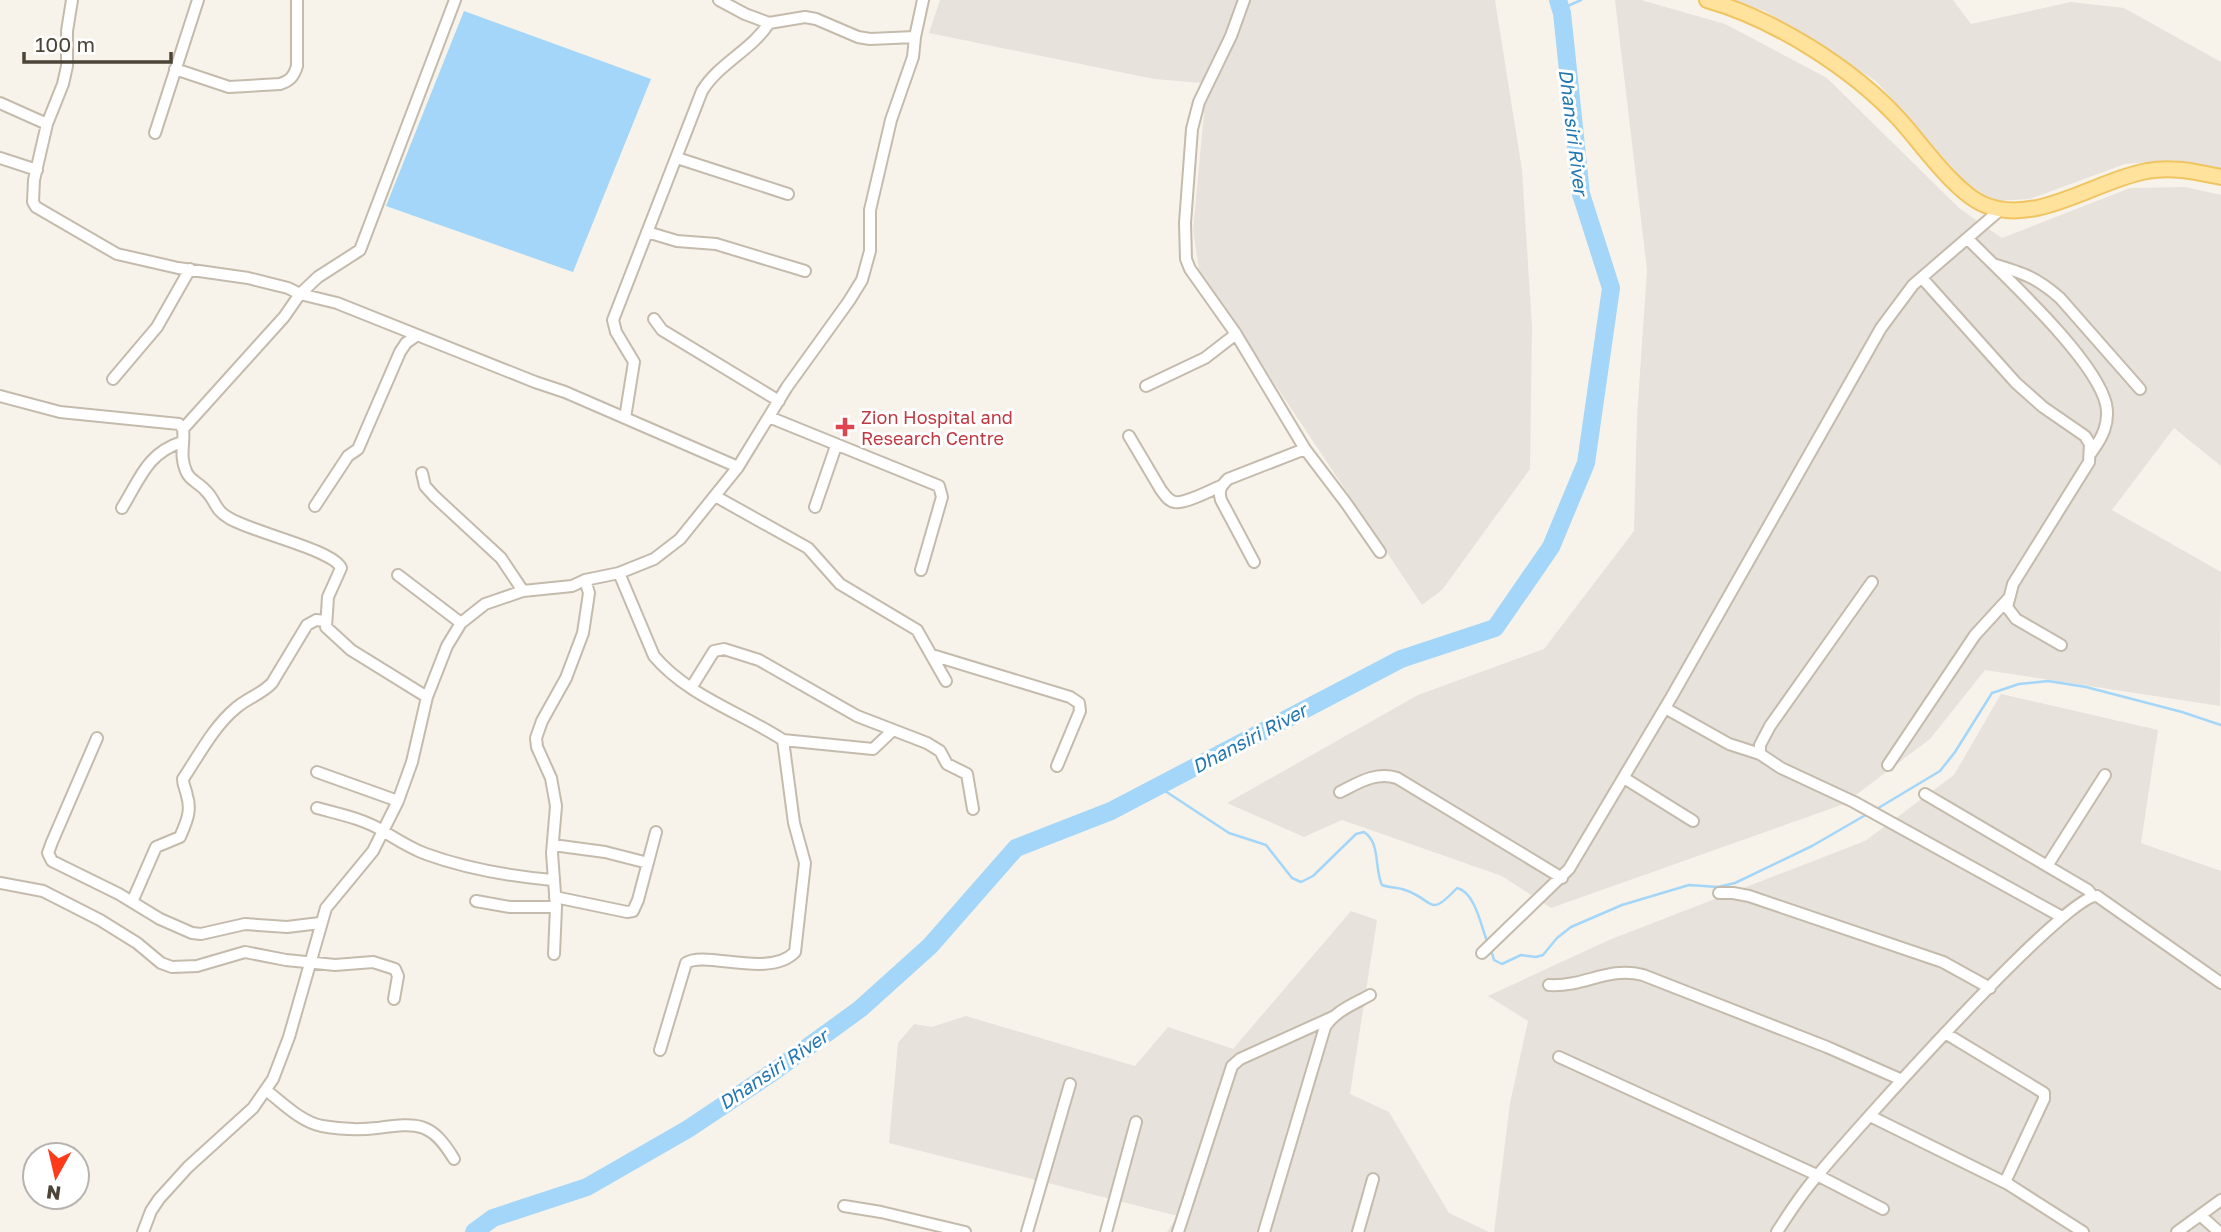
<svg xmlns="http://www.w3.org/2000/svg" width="2221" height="1232" font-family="'Golos Text',sans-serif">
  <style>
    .industrial { fill: #e7e2dc }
    .water { fill: #a3d6f8 }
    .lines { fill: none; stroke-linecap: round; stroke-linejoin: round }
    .stream { stroke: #a3d6f8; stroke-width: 2.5 }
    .river { stroke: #a3d6f8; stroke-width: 18 }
    .minor-casing { stroke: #c4bbac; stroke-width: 14 }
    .major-casing { stroke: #f0c460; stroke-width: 18 }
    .minor { stroke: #fff; stroke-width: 10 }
    .major { stroke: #ffe29c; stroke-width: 14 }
    .health-dot { fill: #e0444e; stroke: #fff; stroke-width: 2.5 }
    .labels { text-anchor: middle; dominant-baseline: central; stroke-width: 6; stroke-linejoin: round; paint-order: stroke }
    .health-label { font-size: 18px; fill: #be3a42; stroke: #fff; text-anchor: start }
    .water-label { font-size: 19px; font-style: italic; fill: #2277b3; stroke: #fff }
  </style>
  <rect width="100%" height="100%" fill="#f7f3eb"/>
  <!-- industrial -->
  <path class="industrial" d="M940,0H1495L1522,170L1532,327L1530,469L1442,590L1422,605L1199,270L1193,230L1205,102L1214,84L1154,79L929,33Z
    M1615,0H1641L1725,24L1827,78L1959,208L2002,238L2130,188L2185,187L2221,195V466L2174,428L2112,510L2221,572L2220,706L1985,670L1930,739L1844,804L1551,908L1502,876L1342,820L1304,837L1227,803L1418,695L1544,649L1634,531L1637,417L1647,270Z
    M1732,0H1953L1971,24L2071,2L2124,8L2221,62V170L2174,160L2125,164L2030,199L1995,201L1966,183L1876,81L1765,11Z
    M2001,694L2158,730L2141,843L2221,871V1232H1494L1510,1103L1528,1021L1488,996L1609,940L1865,841L1954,775Z
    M1351,911L1377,920L1350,1094L1389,1112L1449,1213L1489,1232H1167L1178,1216L889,1143L898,1043L914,1024L932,1027L966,1016L1135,1066L1168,1027L1233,1049Z"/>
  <!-- water -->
  <path class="water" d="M464,11L651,79L573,272L386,206Z"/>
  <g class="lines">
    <!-- stream -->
    <path class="stream" d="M1561,9L1581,0
      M1159,787L1229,833L1266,845L1292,878L1301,882L1313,876L1356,834L1364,832C1381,843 1374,869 1382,885C1390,888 1398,887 1405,890C1435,900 1428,919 1457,888C1475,892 1481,926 1487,941
      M1875,810L1940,771L1955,752L1992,693L2019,684L2048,681L2086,687L2182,712L2221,725
      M1491,950L1494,960L1502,964L1521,955L1536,957L1543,955L1557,938L1571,927L1622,905L1689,885L1718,887L1735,883L1812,846L1869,813"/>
    <!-- river -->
    <path class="river" d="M474,1232L493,1218L587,1187L688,1129L776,1070L860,1009L930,946L1016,848L1111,811L1401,659L1495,628L1551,547L1586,463L1611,288L1581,194L1562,13L1558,0"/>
    <defs>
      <path id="minor" d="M72,0L67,31V66L63,84L47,124L34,180L33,202L36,207L117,254L178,268L248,278L288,288L300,294L337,303L535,382L565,392L738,467
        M719,0L745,14L769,23L805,17L816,19L858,37L870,39L915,37
        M1244,0L1231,36L1199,102L1192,129L1185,223L1186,259L1190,269L1236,334L1305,449L1346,503L1380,552
        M175,69L229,87L280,84C290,81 294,76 297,66V0
        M0,103L47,124
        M155,133L198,0
        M0,158L37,170
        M677,158L788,194
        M647,232L677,241L716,244L805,271
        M1968,239C2003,275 2095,358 2106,404C2110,424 2102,438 2091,453
        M1993,264C2023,273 2036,277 2060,298L2140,389
        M1922,278L2016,383L2043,407L2085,436L2090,444L2089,462L2013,584L2007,607L2016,619L2061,645
        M654,319L662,330L779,401
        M113,379L157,327L190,269
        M1146,386L1205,358L1236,334
        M0,396L60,412L179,424L183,429L284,317L300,294L318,277L360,250L455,0
        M769,417L939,486L942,497L921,570
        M625,418L634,362L616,332L613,320L702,91C719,63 752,50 769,23
        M183,429C185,445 179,454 186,471C189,480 199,483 205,490C216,500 214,510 229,518C251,532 334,550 341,568L328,597L326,627L351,650L427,697
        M1129,436L1161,490C1165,495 1168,501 1175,502C1185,504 1211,490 1221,486
        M422,473L425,486L434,496L501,558L523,591
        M715,496L808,548L840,584L917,630L946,681
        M315,506L348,456L358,449L400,352L406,343L416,336
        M815,507L836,446
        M122,508C140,479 147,453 182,442
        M1254,562L1221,500C1218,490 1221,486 1228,479L1305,449
        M619,573L654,656C688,696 740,712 783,740L794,823L805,863L795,952C769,979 705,950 686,963L660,1050
        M398,575L461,623
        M1872,582L1770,726L1760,745V754L1781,768L1854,802L2062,917
        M932,655L1070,697L1079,703L1080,711L1057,766
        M691,688L714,651L724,649L759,660L857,716L927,743L940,751L947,764L967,774L973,809
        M1665,708L1729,744L1760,754
        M97,738L52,842L48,853L52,861L119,894L160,919L192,933L201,934L245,924L287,927L320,923
        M783,740L873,749L893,730
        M1888,765L1975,635L2008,599
        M317,772L398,801
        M1624,778L1693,821
        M1340,792C1358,783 1376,771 1397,778L1562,878
        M1925,794L2088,890L2092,895
        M317,808C339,814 364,819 383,831C398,840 410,848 426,854C467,869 509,876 552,880
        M553,845L605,852L648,863
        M2047,866L2105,775
        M0,883L43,891L100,920L137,943L161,963L172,967L197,966L245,952L286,960L335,965L373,962L395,969L398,976L394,999
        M1719,893H1733L1749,896L1943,962L1990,988
        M555,897L627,912L633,911L638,900L656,832
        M476,901L510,907H556
        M132,902L156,847L180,837C186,823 192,811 187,796C186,789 183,786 183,779C199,755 214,726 236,708C247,698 262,694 272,683L307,625L316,620L325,621
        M1482,953L1569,869L1672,696L1881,328L1913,285L2000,210
        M554,954L556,907L552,853L556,806L551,778L537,747L536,738L542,721L566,678L583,633L589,593L585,580
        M1549,985C1586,987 1607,966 1643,975L1827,1047L1902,1080
        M1945,1033L2044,1093V1099L2006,1180L2008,1184L2083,1232
        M1559,1057L1817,1175L1883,1209
        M267,1091C283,1103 301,1122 322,1126C339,1129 360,1130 377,1128C418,1123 431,1121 454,1159
        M1870,1116L2008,1184
        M844,1206L881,1212L965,1232
        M2200,1215L2219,1232
        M143,1232L151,1211L159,1199L188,1167L253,1108L273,1079L289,1037L326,908L373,851L398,801L412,762L427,697L447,646L461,623L485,604L523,591L572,586L585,580L619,573L654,559L680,539L738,467L787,387L849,301L862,280L870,251V210L891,120L913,57L915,37L923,0
        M1027,1232L1070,1084
        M1106,1232L1136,1122
        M1178,1232L1232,1066L1240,1059L1333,1017
        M1264,1232L1325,1027C1335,1011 1354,1004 1370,995
        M1358,1232L1373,1179
        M1777,1232C1789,1213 1802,1193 1817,1176C1847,1139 2067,892 2097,896L2221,983
        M2177,1232L2221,1200"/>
      <path id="major" d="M1707,0C1774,19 1852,68 1899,119C1921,143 1955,193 1985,205C2037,226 2096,180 2147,171C2172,166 2197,172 2221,177"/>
    </defs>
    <!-- minor casing -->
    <use href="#minor" class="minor-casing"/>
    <!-- major casing -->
    <use href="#major" class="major-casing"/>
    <!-- minor -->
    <use href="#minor" class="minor"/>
    <!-- major -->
    <use href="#major" class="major"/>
  </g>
  <!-- markers -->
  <path class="health-dot" d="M841.5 416.5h7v7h7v7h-7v7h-7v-7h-7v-7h7z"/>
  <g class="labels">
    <!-- health labels -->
    <g class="health-label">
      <text x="861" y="417">Zion Hospital and<tspan x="861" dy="21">Research Centre</tspan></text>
    </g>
    <!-- water labels -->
    <g class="water-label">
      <text transform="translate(1574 132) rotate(83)">Dhansiri River</text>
      <text transform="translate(1249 738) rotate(-28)">Dhansiri River</text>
      <text transform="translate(773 1069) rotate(-34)">Dhansiri River</text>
    </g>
  </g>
  <!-- north arrow -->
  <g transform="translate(56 1176) rotate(188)"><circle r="33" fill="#ffffff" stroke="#b7b4af" stroke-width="2"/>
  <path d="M0-5L12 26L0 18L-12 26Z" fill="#ff3a1a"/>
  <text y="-10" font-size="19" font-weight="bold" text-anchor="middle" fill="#4c4437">N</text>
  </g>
  <!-- scale -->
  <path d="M24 52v10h147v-10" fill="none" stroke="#4c4437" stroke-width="3.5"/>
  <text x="35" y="52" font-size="21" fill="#4c4437" stroke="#ffffff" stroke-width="5" paint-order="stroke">100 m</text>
</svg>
